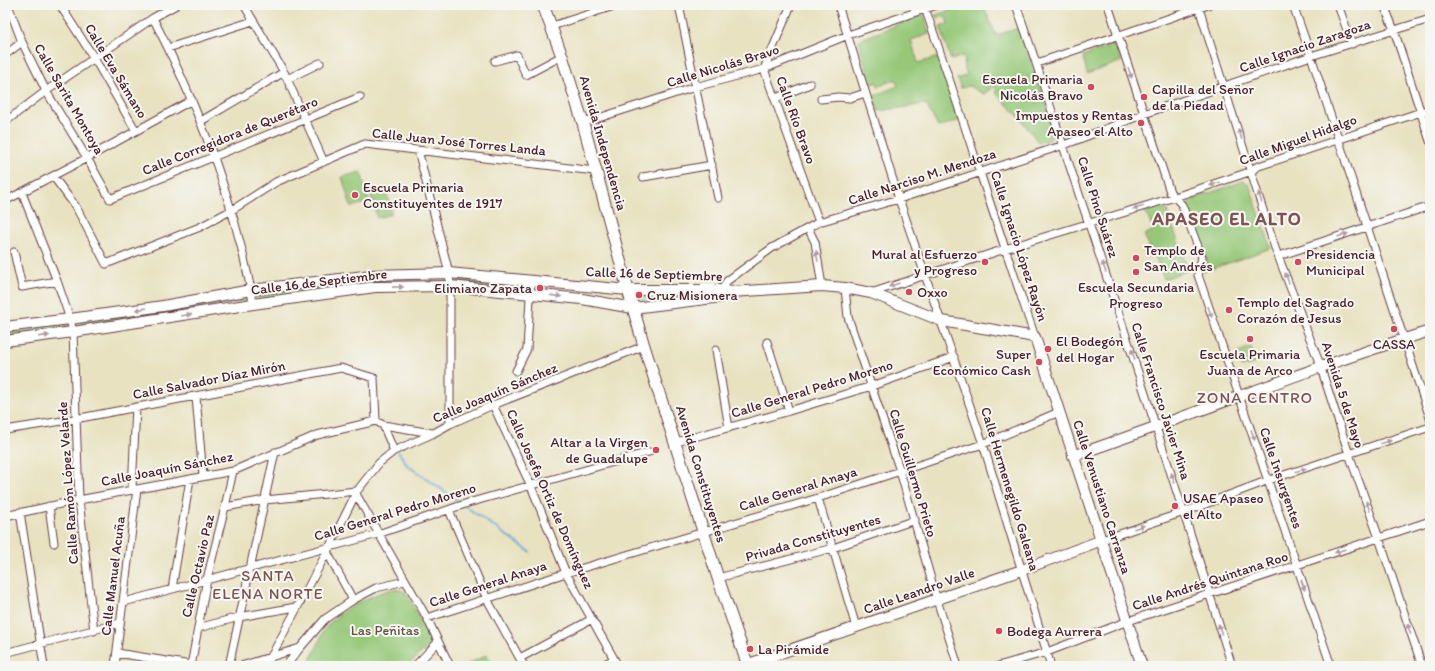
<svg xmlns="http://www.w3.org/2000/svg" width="1435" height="671" font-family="Itim,sans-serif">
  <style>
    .green { fill: #96c878; stroke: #707452 }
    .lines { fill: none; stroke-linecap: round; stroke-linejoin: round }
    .stream { stroke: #5da9d6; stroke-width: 2 }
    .street-casing { stroke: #623c42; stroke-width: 9 }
    .secondary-casing { stroke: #623c42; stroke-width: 12 }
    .primary-casing { stroke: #623c42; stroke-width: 13 }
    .street { stroke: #fff; stroke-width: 7 }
    .secondary { stroke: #fff; stroke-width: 10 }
    .primary { stroke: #fff; stroke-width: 11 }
    .oneway { fill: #ae9aa0 }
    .poi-dot { fill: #d1495b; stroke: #f6f6f2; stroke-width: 1.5 }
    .labels { text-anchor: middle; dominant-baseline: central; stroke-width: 4; stroke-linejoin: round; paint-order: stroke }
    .street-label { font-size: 14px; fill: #4a1f2b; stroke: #f6f6f2 }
    .poi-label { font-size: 14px; fill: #4a1f2b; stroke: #f6f6f2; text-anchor: start }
    .park-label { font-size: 14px; fill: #615242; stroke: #f6f6f2 }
    .quarter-label { font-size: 16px; letter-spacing: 1px; fill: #805353; stroke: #f6f6f2 }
    .district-label { font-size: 18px; font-weight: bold; letter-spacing: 1px; fill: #805353; stroke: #f6f6f2 }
  </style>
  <rect width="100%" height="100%" fill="#f6f6f2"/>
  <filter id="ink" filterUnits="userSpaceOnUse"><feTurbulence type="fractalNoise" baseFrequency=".025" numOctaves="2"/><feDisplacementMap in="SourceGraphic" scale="8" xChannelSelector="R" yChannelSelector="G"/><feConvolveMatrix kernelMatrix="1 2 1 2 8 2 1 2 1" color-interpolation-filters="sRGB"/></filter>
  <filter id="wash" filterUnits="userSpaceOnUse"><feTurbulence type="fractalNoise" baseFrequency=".012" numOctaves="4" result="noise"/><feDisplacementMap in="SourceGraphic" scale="16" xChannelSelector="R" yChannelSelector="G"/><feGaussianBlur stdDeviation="0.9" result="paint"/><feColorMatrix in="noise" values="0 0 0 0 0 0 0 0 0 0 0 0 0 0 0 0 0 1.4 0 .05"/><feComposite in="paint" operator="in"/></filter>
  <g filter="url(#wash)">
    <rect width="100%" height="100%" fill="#e9e2c1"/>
    <!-- green -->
    <path class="green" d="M969,5H983L996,35L1019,28L1054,127L1048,129L1051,139L1039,143L1020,118L995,92L997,90L994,86L984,94L969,86L961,88L957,79L967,75L963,63L965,62L963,56L951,60L940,27L948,24L946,17L937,18L935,15Z
      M924,14L929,34L911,40L918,63L938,57L960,120L938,127L926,104L878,111L873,96L898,86L896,79L878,86L877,82L870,85L859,40Z
      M1114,45L1122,61L1087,74L1083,56Z
      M361,172L369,202L351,207L342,177Z
      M1243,181L1249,184L1271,248L1203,272L1207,261L1187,205L1191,200Z
      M386,191L392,214L377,218L371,195Z
      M1160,202L1163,211L1167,210L1188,270L1164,279L1154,253L1146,257L1143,250L1150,247L1144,235L1154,230L1143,208Z
      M459,278L525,284L524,289L459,284Z
      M370,279V284L258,299L257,292Z
      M708,293L712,294L635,304L634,298Z
      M249,294L251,300L171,313L170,307Z
      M161,309V313L81,327V321Z
      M67,324L68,329L5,337V332Z
      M1251,347L1255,363L1241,367L1237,352Z
      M391,589L401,590L406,593L429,636L431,641L430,644L407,666H310C309,658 313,655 316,649C319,642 321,635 325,629C338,610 370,596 391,589Z
      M487,655L493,666H464Z"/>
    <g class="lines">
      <!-- stream -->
      <path class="stream" d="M398,451L407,465L461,503
        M465,506L530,552"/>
    </g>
  </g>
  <g filter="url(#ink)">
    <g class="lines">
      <defs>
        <path id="street" d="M60,5L94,58L136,131
          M244,5L284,72L324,162
          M679,5L718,198
          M791,5L764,69L819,222
          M838,5L899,199L983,444L1051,666
          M924,5C962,115 997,227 1035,337
          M1016,5C1042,77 1064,151 1089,224C1138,371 1186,518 1232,666
          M1108,5L1170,192L1182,205L1202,257L1198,275L1331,666
          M1198,5L1275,248L1319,362L1349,454L1379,538L1422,666
          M1293,5L1311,56L1430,418
          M1338,5L1352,44
          M1384,5L1394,30L1430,141
          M10,10L22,42L46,91L87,158L110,199L360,97
          M153,18C191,92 222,169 242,250C246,268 251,286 253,304
          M552,26L617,5
          M168,48L253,21
          M5,55L22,42
          M495,61L517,55L526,75L562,56
          M1037,63L1208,5
          M287,79L320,63
          M776,98L810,84
          M821,99L838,97L850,98L865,93
          M201,121L284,72
          M5,122L46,91L153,18L176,5
          M583,123L695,87L764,69L848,35L937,5
          M418,150L449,273L450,286V424
          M53,176L76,207L106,264L200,227L232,210L276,182L365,144L595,171
          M643,177L712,165
          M22,193L57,281L70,319L73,332L79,500L94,631
          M5,201L87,158L192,100
          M808,228L815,242L822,286
          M14,252L22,287L57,281
          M1279,256L1430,206
          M845,288L848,317L900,471L937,600L958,666
          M871,293L1005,249L1175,197L1252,171L1256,167L1430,109
          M722,294V290L727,281L772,248L819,222L899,199L1064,145L1144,114L1311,56L1430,19
          M767,342L789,411
          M716,350L729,428
          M516,371L527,349L531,281
          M196,397L203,476
          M493,405L531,486L566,573L618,666
          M383,425L394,451
          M5,430L75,419L341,368L374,378L376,421
          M676,442L789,411L872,386L954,357
          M132,489L136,407
          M356,494L427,618L450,666
          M818,498L856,627
          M49,506L54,543
          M225,507L265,500L357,491
          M449,510L487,599L524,666
          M20,512L44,666
          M5,516L79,500L233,471L317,435L376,421L383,425L432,433
          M1102,540L1184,512L1269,480L1430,427
          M327,552L353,600
          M718,578L833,548L915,520
          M172,589L190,479
          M124,602L378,534L468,503L649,452
          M427,618L566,573L818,498L983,444L1059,412
          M198,628L239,617L296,607
          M5,653L120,623
          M117,653L191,665
          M520,658L592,619
          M115,666L137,489
          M191,666L207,579L225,507L233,471
          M229,666L275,452
          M241,666L300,648L325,619L353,600L376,588L405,581
          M266,666L327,552L357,491L379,463L394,451L432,434L450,424L493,405L644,346
          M286,666L300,648
          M415,666L438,642
          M601,666L614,659
          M998,666L1047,652L1128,621L1430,521"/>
        <path id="secondary" d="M5,327L70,319L163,306L251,290L372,275L449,273L628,290H722L731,292L822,286L845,288L871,293L942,321L1035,337L1142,666
          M5,341L73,332L253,304L375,287L450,286L582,299L633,308L722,297L731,292
          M1073,456C1192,415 1309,368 1430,331
          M743,666L1022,570L1102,540"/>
        <path id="primary" d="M543,5L562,56L583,123L628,290L644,346L718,578L748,666"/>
      </defs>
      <!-- street casing -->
      <use href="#street" class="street-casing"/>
      <!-- secondary casing -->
      <use href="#secondary" class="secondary-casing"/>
      <!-- primary casing -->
      <use href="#primary" class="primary-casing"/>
      <!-- street -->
      <use href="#street" class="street"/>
      <!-- secondary -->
      <use href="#secondary" class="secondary"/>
      <!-- primary -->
      <use href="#primary" class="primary"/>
    </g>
    <!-- one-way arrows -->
    <defs><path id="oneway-solid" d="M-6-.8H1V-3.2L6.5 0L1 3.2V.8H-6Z"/></defs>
    <g class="oneway">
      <use href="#oneway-solid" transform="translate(1130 73) rotate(71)"/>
      <use href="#oneway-solid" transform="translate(1240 134) rotate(-108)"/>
      <use href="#oneway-solid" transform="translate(1215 184) rotate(161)"/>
      <use href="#oneway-solid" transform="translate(1260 197) rotate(-107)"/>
      <use href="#oneway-solid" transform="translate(1138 208) rotate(164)"/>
      <use href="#oneway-solid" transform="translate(1343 235) rotate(-19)"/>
      <use href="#oneway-solid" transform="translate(817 256) rotate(-99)"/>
      <use href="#oneway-solid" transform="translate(1104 267) rotate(-109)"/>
      <use href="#oneway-solid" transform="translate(1287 278) rotate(-111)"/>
      <use href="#oneway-solid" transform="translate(894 285) rotate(161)"/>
      <use href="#oneway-solid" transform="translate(398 287) rotate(-1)"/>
      <use href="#oneway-solid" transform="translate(556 296) rotate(6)"/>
      <use href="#oneway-solid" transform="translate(141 309) rotate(172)"/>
      <use href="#oneway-solid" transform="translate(1210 312) rotate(71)"/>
      <use href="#oneway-solid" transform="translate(186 315) rotate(-9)"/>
      <use href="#oneway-solid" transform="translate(44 336) rotate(-7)"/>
      <use href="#oneway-solid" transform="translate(1133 354) rotate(-108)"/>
      <use href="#oneway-solid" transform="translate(1253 435) rotate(71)"/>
      <use href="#oneway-solid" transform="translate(1386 442) rotate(-18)"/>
      <use href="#oneway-solid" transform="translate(1301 470) rotate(-18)"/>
      <use href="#oneway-solid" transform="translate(1173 478) rotate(-108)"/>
      <use href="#oneway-solid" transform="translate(1368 506) rotate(-110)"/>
      <use href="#oneway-solid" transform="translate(1139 527) rotate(-19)"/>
      <use href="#oneway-solid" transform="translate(1340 551) rotate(161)"/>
      <use href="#oneway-solid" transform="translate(1303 585) rotate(71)"/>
      <use href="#oneway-solid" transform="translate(1220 629) rotate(-107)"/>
      <use href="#oneway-solid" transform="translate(1409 629) rotate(-108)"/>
    </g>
  </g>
  <!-- markers -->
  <g class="poi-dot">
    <circle cx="1091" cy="87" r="4"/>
    <circle cx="1144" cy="97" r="4"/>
    <circle cx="1141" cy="123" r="4"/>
    <circle cx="355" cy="195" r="4"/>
    <circle cx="1136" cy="258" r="4"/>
    <circle cx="985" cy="262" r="4"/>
    <circle cx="1298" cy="262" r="4"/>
    <circle cx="1136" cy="272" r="4"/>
    <circle cx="540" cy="288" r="4"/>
    <circle cx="909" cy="292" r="4"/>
    <circle cx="639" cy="295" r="4"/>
    <circle cx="1229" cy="310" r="4"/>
    <circle cx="1394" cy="329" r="4"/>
    <circle cx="1250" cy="339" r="4"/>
    <circle cx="1048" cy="349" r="4"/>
    <circle cx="1039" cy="362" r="4"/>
    <circle cx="656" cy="450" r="4"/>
    <circle cx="1175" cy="506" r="4"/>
    <circle cx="999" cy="631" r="4"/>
    <circle cx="750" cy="649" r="4"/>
  </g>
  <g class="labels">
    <!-- street labels -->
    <g class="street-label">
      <text transform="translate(1305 46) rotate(-19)">Calle Ignacio Zaragoza</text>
      <text transform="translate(723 66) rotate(-17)">Calle Nicolás Bravo</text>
      <text transform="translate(116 71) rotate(59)">Calle Eva Sámano</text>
      <text transform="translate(69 99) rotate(60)">Calle Sarita Montoya</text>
      <text transform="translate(796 120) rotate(70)">Calle Río Bravo</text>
      <text transform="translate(230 136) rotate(-22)">Calle Corregidora de Querétaro</text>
      <text transform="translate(1298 140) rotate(-20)">Calle Miguel Hidalgo</text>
      <text transform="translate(459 142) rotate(6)">Calle Juan José Torres Landa</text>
      <text transform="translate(603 143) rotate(74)">Avenida Independencia</text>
      <text transform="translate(922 177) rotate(-18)">Calle Narciso M. Mendoza</text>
      <text transform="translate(1098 207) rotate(72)">Calle Pino Suárez</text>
      <text transform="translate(1019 246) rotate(72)">Calle Ignacio López Rayón</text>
      <text transform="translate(654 274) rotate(2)">Calle 16 de Septiembre</text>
      <text transform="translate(319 282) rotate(-7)">Calle 16 de Septiembre</text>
      <text transform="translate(209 380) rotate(-11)">Calle Salvador Díaz Mirón</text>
      <text transform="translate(812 389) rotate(-17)">Calle General Pedro Moreno</text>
      <text transform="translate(495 393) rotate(-23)">Calle Joaquín Sánchez</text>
      <text transform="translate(1343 395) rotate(72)">Avenida 5 de Mayo</text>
      <text transform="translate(1161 401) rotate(72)">Calle Francisco Javier Mina</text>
      <text transform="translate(167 469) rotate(-11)">Calle Joaquín Sánchez</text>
      <text transform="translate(913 473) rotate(73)">Calle Guillermo Prieto</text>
      <text transform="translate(701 474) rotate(73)">Avenida Constituyentes</text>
      <text transform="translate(1281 478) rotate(71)">Calle Insurgentes</text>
      <text transform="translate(68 483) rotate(-94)">Calle Ramón López Velarde</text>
      <text transform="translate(798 489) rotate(-17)">Calle General Anaya</text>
      <text transform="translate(1010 489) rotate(73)">Calle Hermenegildo Galeana</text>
      <text transform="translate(1102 497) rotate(72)">Calle Venustiano Carranza</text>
      <text transform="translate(550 499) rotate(66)">Calle Josefa Ortiz de Domínguez</text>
      <text transform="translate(395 512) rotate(-17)">Calle General Pedro Moreno</text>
      <text transform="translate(813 538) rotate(-16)">Privada Constituyentes</text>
      <text transform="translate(198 566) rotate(-77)">Calle Octavio Paz</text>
      <text transform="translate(113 576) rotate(-83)">Calle Manuel Acuña</text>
      <text transform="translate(1210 581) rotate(-18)">Calle Andrés Quintana Roo</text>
      <text transform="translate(488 584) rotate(-18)">Calle General Anaya</text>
      <text transform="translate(919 591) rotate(-19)">Calle Leandro Valle</text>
    </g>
    <!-- poi labels -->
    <g class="poi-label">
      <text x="1083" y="79" text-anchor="end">Escuela Primaria<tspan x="1083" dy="16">Nicolás Bravo</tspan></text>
      <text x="1152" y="89">Capilla del Señor<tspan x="1152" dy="16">de la Piedad</tspan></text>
      <text x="1133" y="115" text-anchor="end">Impuestos y Rentas<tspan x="1133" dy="16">Apaseo el Alto</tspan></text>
      <text x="363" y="187">Escuela Primaria<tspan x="363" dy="16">Constituyentes de 1917</tspan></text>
      <text x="1144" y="250">Templo de<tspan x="1144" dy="16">San Andrés</tspan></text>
      <text x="977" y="254" text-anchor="end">Mural al Esfuerzo<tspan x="977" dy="16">y Progreso</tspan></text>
      <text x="1306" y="254">Presidencia<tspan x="1306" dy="16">Municipal</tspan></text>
      <text x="1136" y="287" text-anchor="middle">Escuela Secundaria<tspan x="1136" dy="16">Progreso</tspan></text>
      <text x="532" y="288" text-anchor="end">Elimiano Zapata</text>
      <text x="917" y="292">Oxxo</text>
      <text x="647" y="295">Cruz Misionera</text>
      <text x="1237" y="302">Templo del Sagrado<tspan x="1237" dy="16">Corazón de Jesus</tspan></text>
      <text x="1056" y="341">El Bodegón<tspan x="1056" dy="16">del Hogar</tspan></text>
      <text x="1394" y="344" text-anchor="middle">CASSA</text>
      <text x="1031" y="354" text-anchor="end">Super<tspan x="1031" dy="16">Económico Cash</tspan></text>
      <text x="1250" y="354" text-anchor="middle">Escuela Primaria<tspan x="1250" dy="16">Juana de Arco</tspan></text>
      <text x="648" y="442" text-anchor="end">Altar a la Virgen<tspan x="648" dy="16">de Guadalupe</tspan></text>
      <text x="1183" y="498">USAE Apaseo<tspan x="1183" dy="16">el Alto</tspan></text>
      <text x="1007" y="631">Bodega Aurrera</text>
      <text x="758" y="649">La Pirámide</text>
    </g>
    <!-- park labels -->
    <g class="park-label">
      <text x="385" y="630">Las Peñitas</text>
    </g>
    <!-- quarter labels -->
    <g class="quarter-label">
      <text x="1255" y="397">ZONA CENTRO</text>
      <text x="268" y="575">SANTA<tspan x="268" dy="18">ELENA NORTE</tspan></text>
    </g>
    <!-- district labels -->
    <g class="district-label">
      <text x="1227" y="219">APASEO EL ALTO</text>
    </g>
  </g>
  <!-- margin -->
  <rect width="1435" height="671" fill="none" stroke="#f6f6f2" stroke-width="20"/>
</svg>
